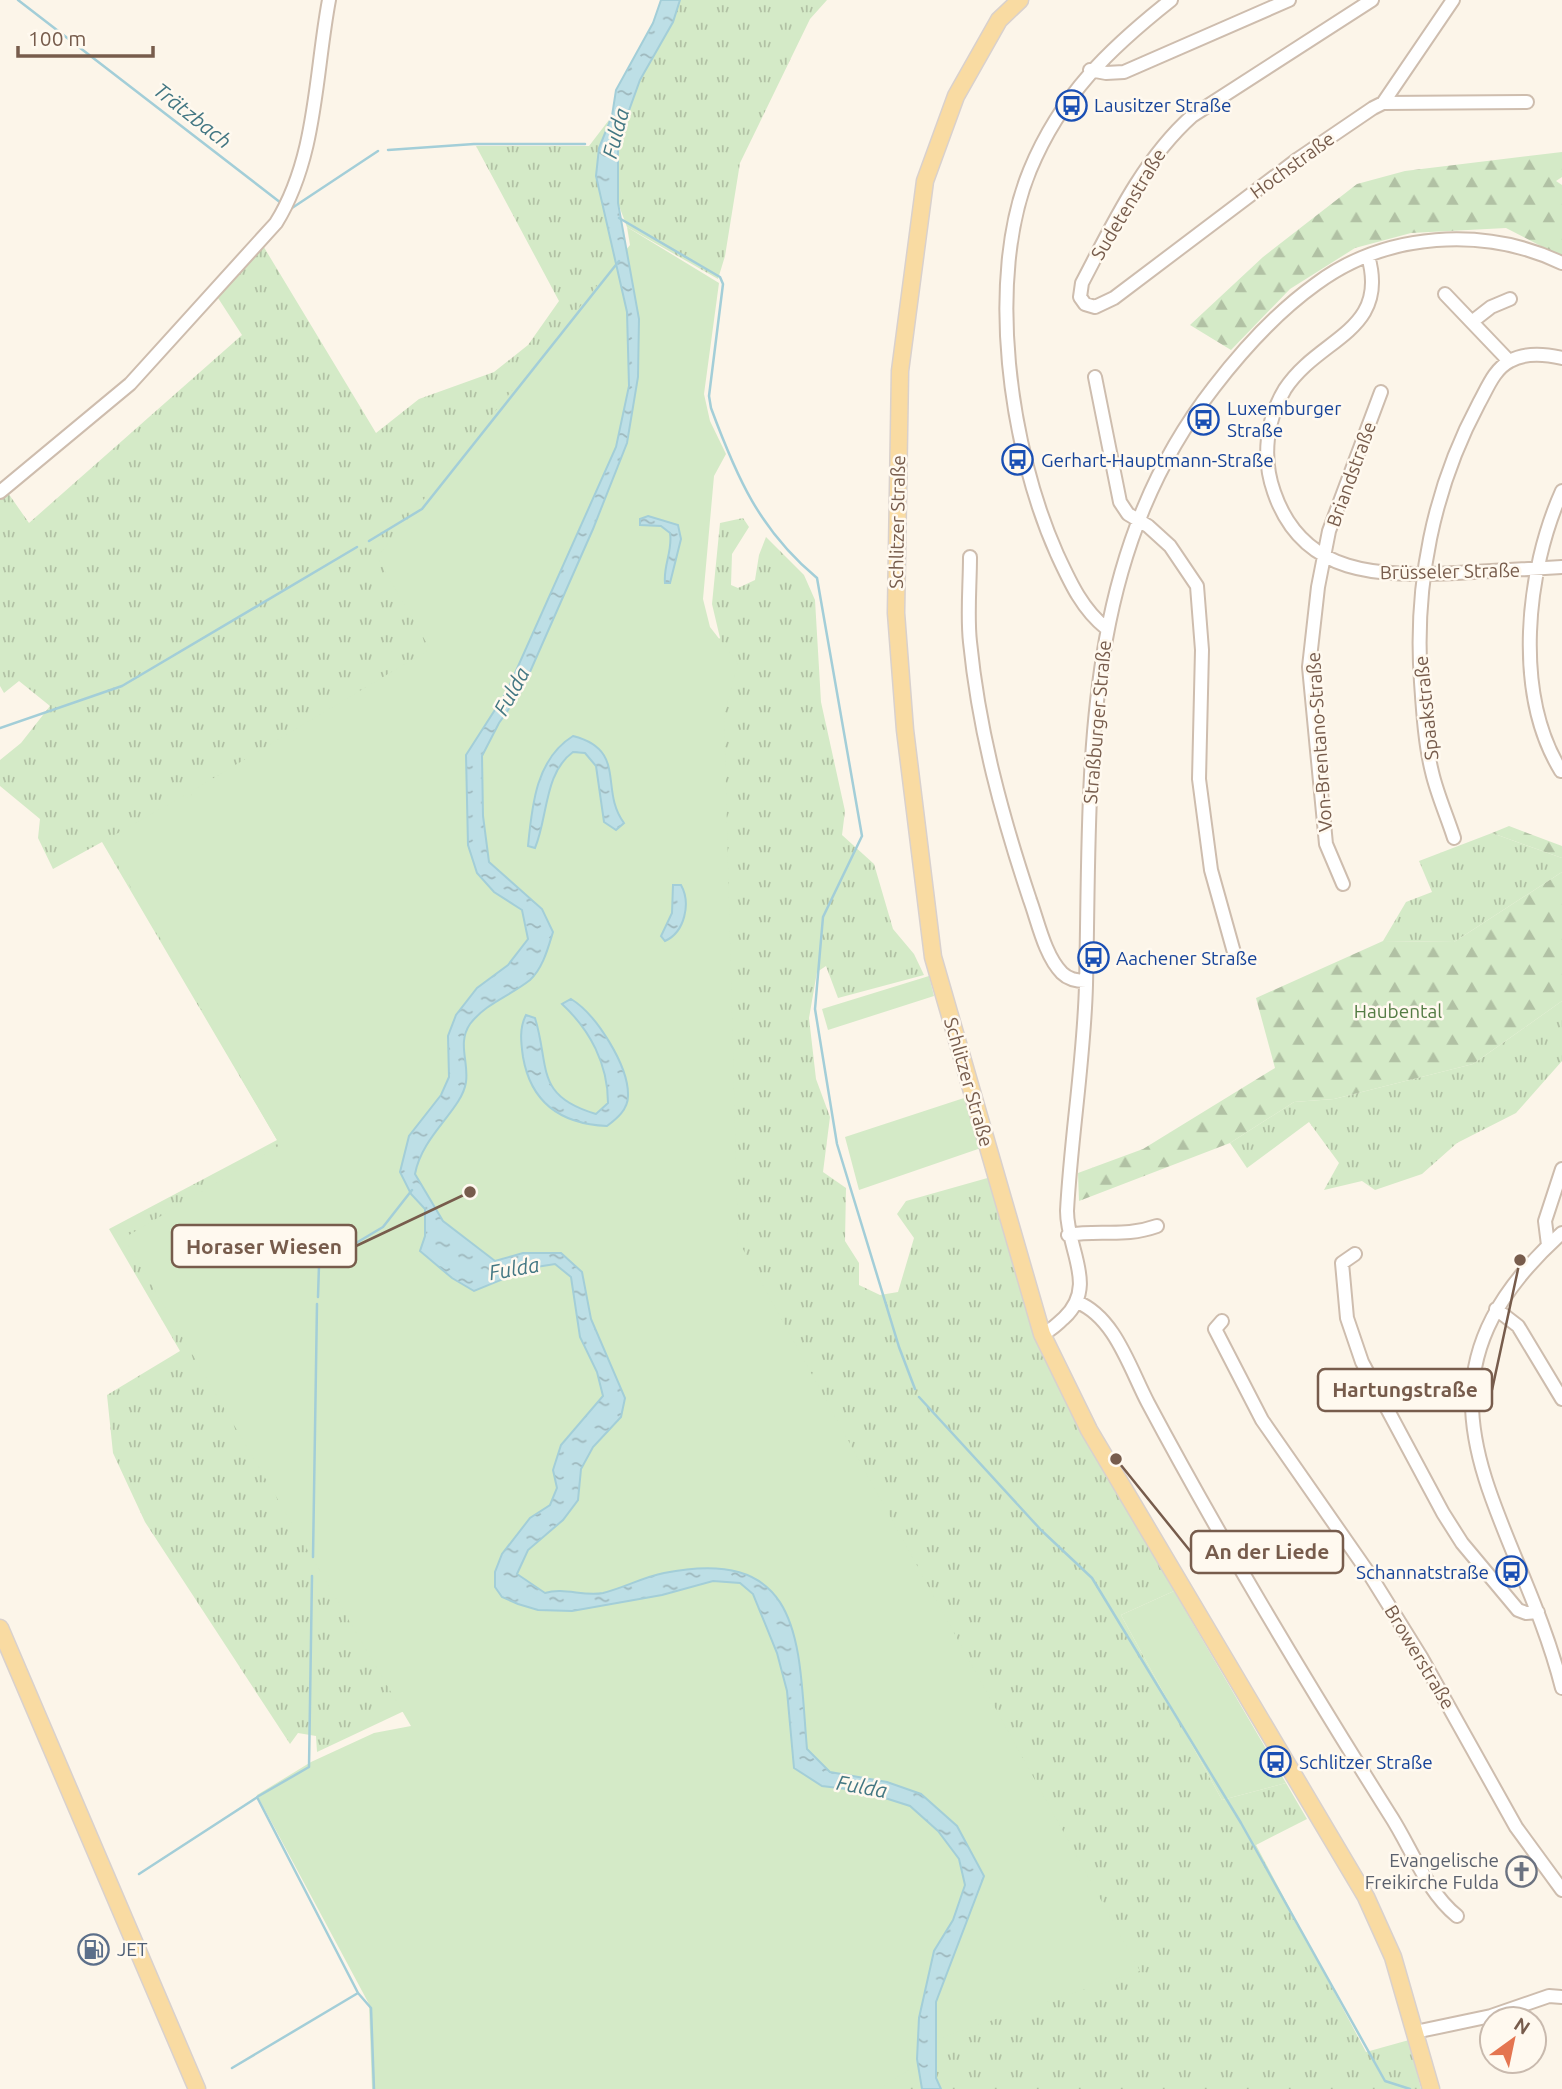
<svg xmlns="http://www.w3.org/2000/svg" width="1562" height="2089" font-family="Ubuntu,sans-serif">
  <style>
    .grass { fill: url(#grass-tufts) }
    .forest { fill: url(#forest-firs) }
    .green { fill: #d4eac7 }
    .water { fill: url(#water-ripples); stroke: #a3ced8; stroke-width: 2 }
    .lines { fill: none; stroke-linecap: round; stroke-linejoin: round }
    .stream { stroke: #a3ced8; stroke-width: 2.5 }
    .minor-casing { stroke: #cebdae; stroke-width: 16 }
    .major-casing { stroke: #d9d1cd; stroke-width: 19 }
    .minor { stroke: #fff; stroke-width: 12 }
    .major { stroke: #f9dba2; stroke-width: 16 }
    .labels { text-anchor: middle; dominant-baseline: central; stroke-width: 5; stroke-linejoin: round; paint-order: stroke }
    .transit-label { font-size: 19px; fill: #164399; stroke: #fff9ef; text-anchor: start }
    .street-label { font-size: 19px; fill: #775c4c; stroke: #fff9ef }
    .park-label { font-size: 19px; fill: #547c44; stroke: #fff9ef }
    .worship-label { font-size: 19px; fill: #5b616d; stroke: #fff9ef; text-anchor: end }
    .service-label { font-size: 19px; fill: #4e5e75; stroke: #fff9ef; text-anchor: start }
    .water-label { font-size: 21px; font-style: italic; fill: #437783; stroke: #fff9ef }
    .leader { fill: none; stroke: #775c4c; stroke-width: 2.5 }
    .callout-dot { fill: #775c4c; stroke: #fff9ef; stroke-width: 2.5 }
    .callout { fill: #fff9ef; stroke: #775c4c; stroke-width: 2.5 }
    .callout-label { font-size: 21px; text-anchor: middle; font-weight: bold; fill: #775c4c }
  </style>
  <defs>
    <pattern id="grass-tufts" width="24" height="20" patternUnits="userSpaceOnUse" patternTransform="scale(1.75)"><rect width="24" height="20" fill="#d4eac7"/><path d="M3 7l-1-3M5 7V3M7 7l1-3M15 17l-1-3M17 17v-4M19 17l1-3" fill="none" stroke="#b1c1a4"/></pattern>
    <pattern id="forest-firs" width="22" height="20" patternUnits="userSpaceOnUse" patternTransform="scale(1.75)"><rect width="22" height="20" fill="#d4eac7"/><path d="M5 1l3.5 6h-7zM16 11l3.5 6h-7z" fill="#b1c1a4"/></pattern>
    <pattern id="water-ripples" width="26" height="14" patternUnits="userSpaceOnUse" patternTransform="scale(1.75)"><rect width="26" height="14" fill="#bddfe6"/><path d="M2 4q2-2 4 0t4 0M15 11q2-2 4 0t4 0" fill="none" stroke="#9eb8bd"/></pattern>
  </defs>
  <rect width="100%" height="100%" fill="#fcf5e9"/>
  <!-- grass -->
  <path class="grass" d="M680,0H827L810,19L740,163L725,256L718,279L627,227L618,203V141L640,80L673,22Z
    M612,116L599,148L596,176L627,311L535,627L917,2059L922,2089H591L502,1716L402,1712L317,1752L316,1736L298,1733L290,1744L145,1522L113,1453L107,1395L180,1351L109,1229L277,1140L102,842L53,869L38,838L40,819L0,786V760L21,743L50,706L19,681L4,693L0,686V498L8,493L29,523L242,335L218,298L262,244L376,433L419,399L494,372L528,345L559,301L476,146H589Z
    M743,518L749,527L732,554L731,585L738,588L755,580L759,555L766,537L804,575L815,600L821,702L845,811L842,835L874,864L893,929L914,954L924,975L838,998L826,966L817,972L809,1018L816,1079L830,1117L823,1172L846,1188L845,1241L859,1263V1285L880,1295L898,1292L914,1238L897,1214L906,1201L991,1177L1024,1301L1047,1364L1174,1591L1121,1615L1222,1800L1286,1783L1307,1819L1256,1845L1366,2052L1409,2040L1421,2089H941L936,2078V2002L418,1156L711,645L720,638L712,604L720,523Z
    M1492,833L1562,858V872L1454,942L1383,941L1406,902L1432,892L1419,861Z
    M1562,1001V1061L1516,1113L1457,1143L1422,1174L1375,1190L1362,1181L1324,1190L1339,1163L1309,1122L1247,1168L1230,1143L1294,1102L1334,1099L1473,1064Z"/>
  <!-- forest -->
  <path class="forest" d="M1562,152V177L1556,181L1562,185V257L1506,228L1411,233L1355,248L1290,289L1231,350L1190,325L1263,257L1357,184L1405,171Z
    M1509,826L1562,846V858L1492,833Z
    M1562,872V1001L1473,1064L1334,1099L1294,1102L1230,1143L1079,1201L1078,1173L1143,1149L1275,1068L1256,998L1383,941L1454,942Z"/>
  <!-- green -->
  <path class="green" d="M627,227L719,283L704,394L710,421L726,454L714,476L703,599L710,627L738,663L724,715L738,1240L1140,1971L945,2036L924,2060L879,2089H372L369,2004L257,1795L311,1762L374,1733L411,1726L124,1238L280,1145L104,841L185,795L187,798L192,795L190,792L430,649L377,557L630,245Z
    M929,976L934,996L828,1030L822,1009Z
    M964,1098L981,1148L859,1190L845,1137Z
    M1174,1591L1286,1783L1222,1800L1121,1615Z"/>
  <!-- water -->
  <path class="water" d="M661,0H680L673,22L640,80L618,141V203L639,319L638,377L627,443L593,529L522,690L499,723L482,756L483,816L489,862L542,909L553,932C548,948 543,968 530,980C510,996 486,1003 470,1024C457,1043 469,1062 466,1082C462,1110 422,1135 415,1174L443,1221L495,1261L523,1253H561L582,1272L591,1319L625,1398L621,1417L593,1447L581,1469L578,1500L563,1520L528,1550L517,1574L545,1593C564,1587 584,1597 603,1593C624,1588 643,1577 664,1573C806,1545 798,1646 807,1749L830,1772L887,1782L921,1794L957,1826L984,1876L936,2002V2078L941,2089H922L917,2059L919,2018L934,1951L953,1920L965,1885L959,1859L938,1831L910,1806L863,1791L822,1786L794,1768L787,1691L777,1653L753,1594L740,1583L713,1581L662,1595L572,1611L538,1610L518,1604L502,1597L495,1587V1572L502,1554L530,1518L550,1505L557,1488L553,1470L561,1445L603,1396L597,1372L580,1337L571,1277L555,1264L530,1268L474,1291L452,1278L420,1251L425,1236V1209L411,1194L400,1172L409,1136L441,1095L449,1077L448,1036L456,1015L477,988L508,965L528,939L522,910L494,892L477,873L468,845L466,755L507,691L616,447L629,386L627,312L596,176L599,148L612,116L616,90L653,23Z
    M648,516L678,525L681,539L670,583H665C663,566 673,550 670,533L661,526L640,525V519Z
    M573,736C628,750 599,790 624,823L616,830L604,822L596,766L585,753L573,752C544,773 548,817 535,848L528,846C532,805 536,759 573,736Z
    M673,885H681C691,903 685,932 665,941L661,936L672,913Z
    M571,999C596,1014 629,1066 628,1096C628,1110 616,1119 607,1126C562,1124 531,1103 523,1057C521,1043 519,1028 526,1015L535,1018C550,1066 534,1096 596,1114L608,1103C608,1064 590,1030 562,1004Z"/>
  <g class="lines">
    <!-- stream -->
    <path class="stream" d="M18,0L281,203
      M388,150L474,144H585
      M292,208L378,151
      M619,218L720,277L723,284L709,396L711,408C737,478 759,529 817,578L862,836L823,917L815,1009L837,1144L899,1347L915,1389
      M369,541L422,509L619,261
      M0,728L122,686L357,547
      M318,1297L319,1265L383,1227L412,1190
      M919,1397L1041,1530L1092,1578L1241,1823L1385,2081L1410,2089
      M313,1557L317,1304
      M312,1576L309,1767L257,1797L358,1993L371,2008L374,2089
      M139,1874L256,1798
      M232,2068L358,1993"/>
    <defs>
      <path id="minor" d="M1372,0L1192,116C1142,161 1113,224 1082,283L1080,297L1085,304L1095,307L1114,298L1298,159L1373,108L1383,103L1527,102
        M1090,70L1106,73L1124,72L1289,0
        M1383,103L1453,0
        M1368,256C1390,332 1319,337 1285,389C1266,420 1262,458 1274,492C1303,577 1380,576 1456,573C1491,571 1527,569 1562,567
        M1445,294L1509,361
        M1473,321L1491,307L1510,299
        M1095,377L1120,502L1128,514L1148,526L1170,546L1197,586L1202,650L1199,779L1211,870L1235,956
        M0,492L130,384L276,223C317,157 315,74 329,0
        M970,557C970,585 967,615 970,642C979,732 1002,816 1030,900C1038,922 1045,956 1062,973C1069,980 1078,981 1086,981
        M1106,628C1082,609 1070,582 1057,554C1010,449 985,279 1030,170C1061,95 1109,49 1171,0
        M1561,771C1513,693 1526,571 1562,491
        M1454,838C1447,816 1437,794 1432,772C1425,744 1423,711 1421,682C1414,585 1433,489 1479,403C1487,389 1494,369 1510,361C1526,352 1545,354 1562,358
        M1343,884L1326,844L1309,667L1318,587L1329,531L1381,392
        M1562,1233C1384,1392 1517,1510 1562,1688
        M1068,1235C1102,1229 1123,1238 1157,1226
        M1548,1245L1545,1221L1562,1169
        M1355,1254L1342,1263L1347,1318L1362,1362L1443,1513L1462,1543L1518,1610L1526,1613L1538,1612
        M1077,1302C1115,1317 1130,1369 1148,1403C1223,1544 1305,1680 1390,1815C1411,1847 1426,1891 1457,1916
        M1496,1309L1518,1326L1562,1399
        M1222,1321L1215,1329L1262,1420L1370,1575L1421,1657L1516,1827L1562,1890
        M1042,1334C1051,1331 1057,1324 1064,1318C1098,1286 1067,1250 1067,1211C1071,1136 1084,1061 1086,985C1091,775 1077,563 1214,387C1244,348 1277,312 1316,284C1386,232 1484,226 1562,263
        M1415,2032L1491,2016L1549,1996L1562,1997"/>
      <path id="major" d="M1020,0L999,20L956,96L925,181L900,371L896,613L905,730L933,957L1042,1334L1089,1430L1366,1897L1393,1957L1431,2089
        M0,1628L197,2089"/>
    </defs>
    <!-- minor casing -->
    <use href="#minor" class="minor-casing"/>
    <!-- major casing -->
    <use href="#major" class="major-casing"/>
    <!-- minor -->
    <use href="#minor" class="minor"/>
    <!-- major -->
    <use href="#major" class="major"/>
  </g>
  <!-- icons -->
  <defs>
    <symbol id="bus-ring" viewBox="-11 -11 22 22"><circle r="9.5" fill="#fff9ef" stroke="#1a4fb4" stroke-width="1.5"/><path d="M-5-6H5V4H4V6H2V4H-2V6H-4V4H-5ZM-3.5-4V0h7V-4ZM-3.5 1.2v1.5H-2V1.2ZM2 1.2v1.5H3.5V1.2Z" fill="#1a4fb4"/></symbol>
    <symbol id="church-ring" viewBox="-11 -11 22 22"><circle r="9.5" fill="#fff9ef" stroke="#6b7280" stroke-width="1.5"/><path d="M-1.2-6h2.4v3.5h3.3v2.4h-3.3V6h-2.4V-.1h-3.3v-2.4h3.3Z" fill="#6b7280"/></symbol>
    <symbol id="fuel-ring" viewBox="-11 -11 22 22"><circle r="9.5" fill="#fff9ef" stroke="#5c6f8a" stroke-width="1.5"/><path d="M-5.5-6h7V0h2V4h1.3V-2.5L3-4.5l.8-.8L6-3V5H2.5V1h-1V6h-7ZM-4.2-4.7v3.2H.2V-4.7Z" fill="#5c6f8a"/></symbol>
  </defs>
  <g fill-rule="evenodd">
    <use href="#bus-ring" x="1054" y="88" width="35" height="35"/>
    <use href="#bus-ring" x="1186" y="402" width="35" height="35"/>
    <use href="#bus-ring" x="1000" y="442" width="35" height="35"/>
    <use href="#bus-ring" x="1076" y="940" width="35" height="35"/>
    <use href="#bus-ring" x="1494" y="1554" width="35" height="35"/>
    <use href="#bus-ring" x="1258" y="1744" width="35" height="35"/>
    <use href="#church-ring" x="1504" y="1854" width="35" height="35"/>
    <use href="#fuel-ring" x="76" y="1932" width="35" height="35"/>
  </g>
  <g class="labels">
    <!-- transit labels -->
    <g class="transit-label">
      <text x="1094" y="105">Lausitzer Straße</text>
      <text x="1227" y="408">Luxemburger<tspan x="1227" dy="22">Straße</tspan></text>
      <text x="1041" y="460">Gerhart-Hauptmann-Straße</text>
      <text x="1116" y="958">Aachener Straße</text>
      <text x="1489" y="1572" text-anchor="end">Schannatstraße</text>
      <text x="1299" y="1762">Schlitzer Straße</text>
    </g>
    <!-- street labels -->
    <g class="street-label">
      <text transform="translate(1292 165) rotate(-36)">Hochstraße</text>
      <text transform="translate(1128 204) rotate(-59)">Sudetenstraße</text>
      <text transform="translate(1351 474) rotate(-70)">Briandstraße</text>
      <text transform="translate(897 522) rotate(-89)">Schlitzer Straße</text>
      <text transform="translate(1450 571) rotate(-1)">Brüsseler Straße</text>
      <text transform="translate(1426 708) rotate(-96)">Spaakstraße</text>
      <text transform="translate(1097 722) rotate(-85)">Straßburger Straße</text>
      <text transform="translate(1319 742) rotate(-94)">Von-Brentano-Straße</text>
      <text transform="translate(969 1082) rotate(74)">Schlitzer Straße</text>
      <text transform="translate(1420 1657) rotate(59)">Browerstraße</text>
    </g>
    <!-- park labels -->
    <g class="park-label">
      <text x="1398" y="1011">Haubental</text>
    </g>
    <!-- worship labels -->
    <g class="worship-label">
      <text x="1499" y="1860">Evangelische<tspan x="1499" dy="22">Freikirche Fulda</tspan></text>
    </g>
    <!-- service labels -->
    <g class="service-label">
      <text x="117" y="1949">JET</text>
    </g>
    <!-- water labels -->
    <g class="water-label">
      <text transform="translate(193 115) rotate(38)">Trätzbach</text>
      <text transform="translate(615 133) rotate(-75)">Fulda</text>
      <text transform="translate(511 691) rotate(-61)">Fulda</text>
      <text transform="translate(514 1268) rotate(-10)">Fulda</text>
      <text transform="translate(862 1786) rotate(10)">Fulda</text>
    </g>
  </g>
  <!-- callouts -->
  <path class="leader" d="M470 1192L356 1246M1520 1260L1492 1390M1116 1459L1191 1552"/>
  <g class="callout-dot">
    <circle cx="470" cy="1192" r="7"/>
    <circle cx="1520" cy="1260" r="7"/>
    <circle cx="1116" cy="1459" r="7"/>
  </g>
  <g class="callout">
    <rect x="172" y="1225" width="184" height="42" rx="7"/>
    <rect x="1318" y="1369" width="174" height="42" rx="7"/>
    <rect x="1191" y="1531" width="152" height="42" rx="7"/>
  </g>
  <g class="callout-label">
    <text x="264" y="1254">Horaser Wiesen</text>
    <text x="1405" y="1397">Hartungstraße</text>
    <text x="1267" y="1559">An der Liede</text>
  </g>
  <!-- north arrow -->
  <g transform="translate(1513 2040) rotate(33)"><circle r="33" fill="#fff9ef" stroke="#c9baae" stroke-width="2"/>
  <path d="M0-5L12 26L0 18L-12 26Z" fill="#e47550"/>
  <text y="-10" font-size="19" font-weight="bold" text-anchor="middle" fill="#775c4c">N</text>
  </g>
  <!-- scale -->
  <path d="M18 46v10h135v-10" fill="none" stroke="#775c4c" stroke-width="3.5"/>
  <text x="28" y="46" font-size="21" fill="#775c4c" stroke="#fff9ef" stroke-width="5" paint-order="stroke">100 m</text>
</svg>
